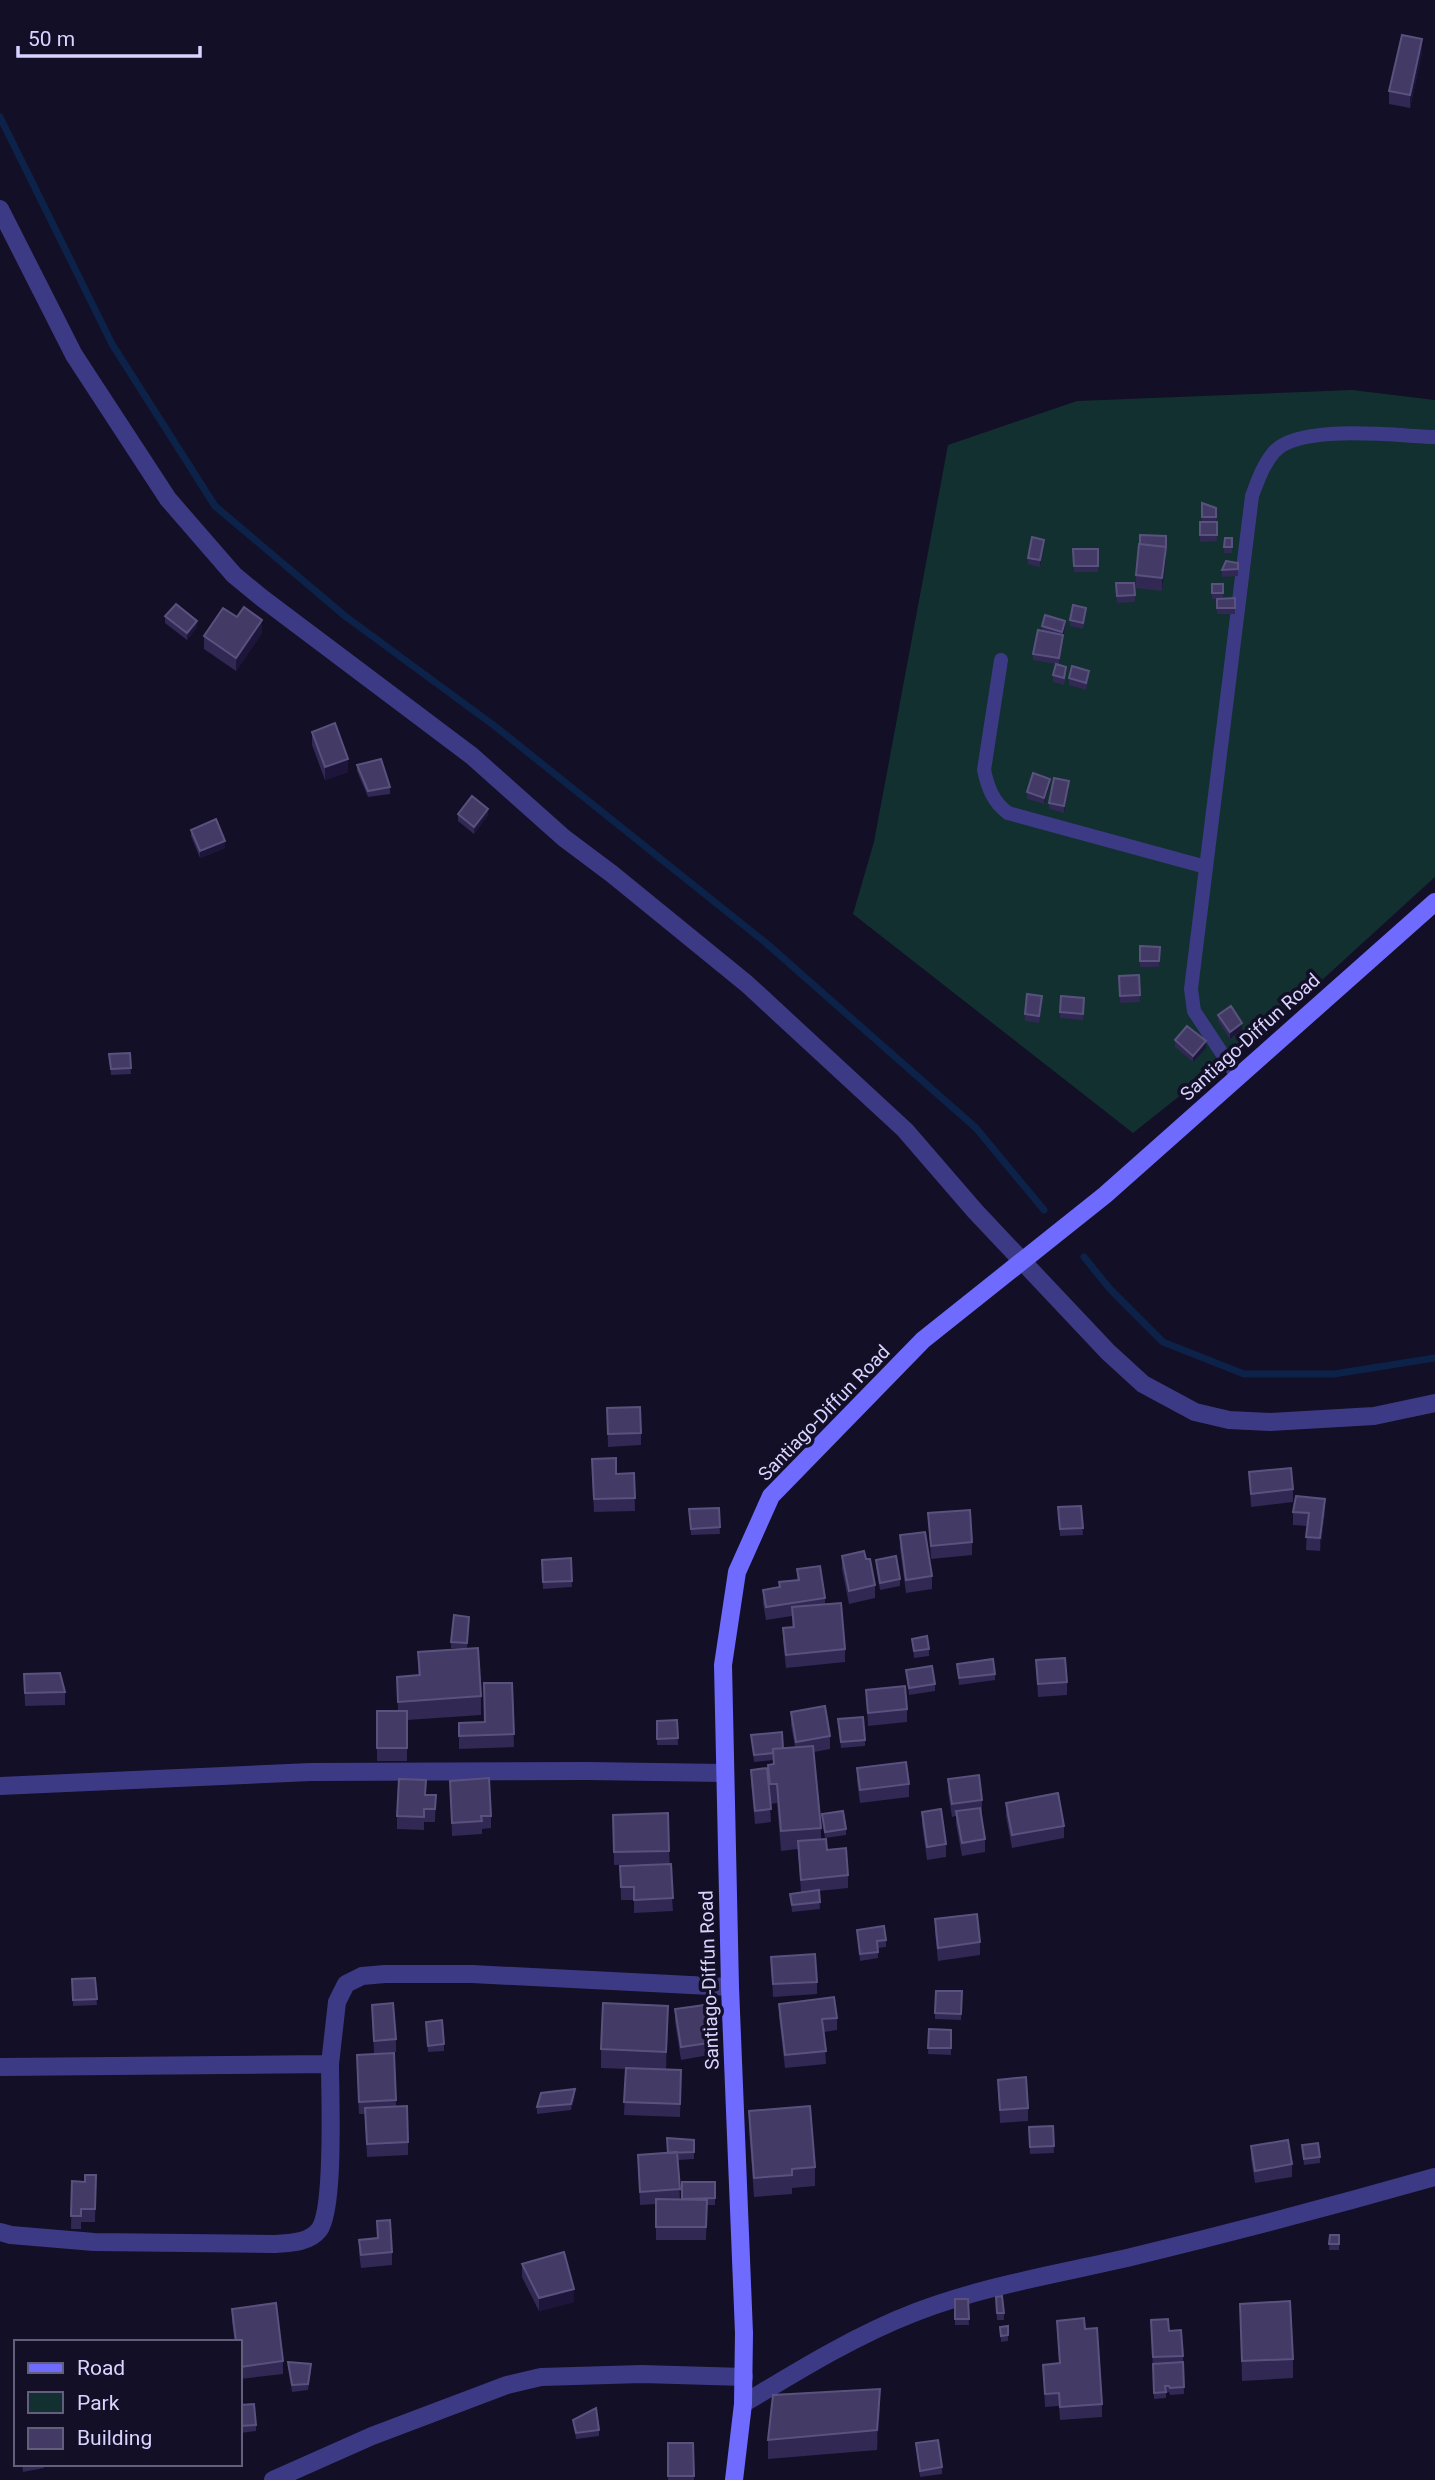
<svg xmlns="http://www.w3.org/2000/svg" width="1435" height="2480" font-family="Roboto,sans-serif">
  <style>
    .green { fill: #12302f }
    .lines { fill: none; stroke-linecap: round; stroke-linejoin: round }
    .stream { stroke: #0c2248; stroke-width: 7 }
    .lane { stroke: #3d3a85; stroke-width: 14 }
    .street { stroke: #3d3a85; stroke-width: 18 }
    .secondary { stroke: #6f6bff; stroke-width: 18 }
    .wall { fill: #312854 }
    .shaded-wall { fill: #1d163a }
    .building { fill: #433a66; stroke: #5a527e; stroke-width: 2 }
    .labels { text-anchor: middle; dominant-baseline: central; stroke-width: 7; stroke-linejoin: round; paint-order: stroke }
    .street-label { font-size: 19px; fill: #d9d4ff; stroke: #130f26 }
  </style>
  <rect width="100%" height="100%" fill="#130f26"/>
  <!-- green -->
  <path class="green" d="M1352,390L1435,400V877L1299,1001L1133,1133L853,914L874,842L948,445L1077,401Z"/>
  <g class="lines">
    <!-- stream -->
    <path class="stream" d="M0,117L112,344L215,506L345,616L496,727L766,943L976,1128L1044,1210
      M1084,1257L1110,1289L1163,1342L1244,1374H1334L1435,1358"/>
    <!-- lane -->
    <path class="lane" d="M1001,660L984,770C988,788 993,802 1008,813L1206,867
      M1237,1076L1194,1011L1191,989L1252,496C1258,480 1263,465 1274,452C1300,423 1398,436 1435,437"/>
    <!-- street -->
    <path class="street" d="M0,209L74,355L168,499L234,575L262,598L472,756L564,838L612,874L747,984L905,1130L975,1211L1108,1352L1143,1384L1195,1412L1229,1420L1270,1422L1374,1416L1435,1403
      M0,1786L311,1772L587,1771L724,1773
      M0,2067L330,2064L337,2002L346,1984L362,1976L385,1974H472L730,1987
      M0,2232L11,2235L94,2242L274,2244C289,2243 309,2243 319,2230C335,2209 330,2096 330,2064
      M743,2404C799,2370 856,2335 916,2312C984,2286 1057,2274 1127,2258C1230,2233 1333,2206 1435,2177
      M273,2480L372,2436L507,2385L541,2377L642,2374L744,2377"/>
    <!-- secondary -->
    <path class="secondary" d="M734,2480L743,2404L744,2333L730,1987L723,1665L737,1572L771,1496L923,1340L1105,1195L1435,902"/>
  </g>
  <!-- wall -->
  <path class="wall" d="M1422,52L1410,108L1389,104V91Z
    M1202,503L1216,508L1217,541L1200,542V522H1202Z
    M1166,536V560L1162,591L1136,588V575Z
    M1225,538H1232V553H1224Z
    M1044,546L1040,567L1028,564V558Z
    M1073,549H1098V572H1074Z
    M1238,563V576L1222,577V570Z
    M1116,583H1134L1135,602L1117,603Z
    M1212,584H1223V598H1235V614H1217V599H1212Z
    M1086,614L1083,629L1070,626V620Z
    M165,616L197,627L187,640L165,623Z
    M1042,626L1065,627L1059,665L1066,673L1064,685L1053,682V675L1056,664L1033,660V654L1042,631Z
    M262,633L236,671L204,649V636Z
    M1089,677L1086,690L1069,685V678Z
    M312,732L348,772L325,780L312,745Z
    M357,765L390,787V794L368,797L357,771Z
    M1050,785L1044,804L1027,799V792Z
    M1069,788L1064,813L1049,809V803Z
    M458,814L488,815L474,834L458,821Z
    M191,830L225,848L200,858L191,836Z
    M1140,946L1160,947L1159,967H1140Z
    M1139,975L1140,1002L1120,1003L1119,976Z
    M1042,1003L1039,1023L1025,1021V1014Z
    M1084,1004L1083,1020L1060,1018V1012Z
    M1218,1015L1242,1030L1230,1039L1218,1021Z
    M1175,1040L1206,1048L1193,1062L1175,1047Z
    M130,1053L131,1074L111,1075L109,1054Z
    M607,1408L641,1433V1445L608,1447Z
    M592,1472L616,1474L634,1473L635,1511L594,1512Z
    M1249,1472L1293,1489V1502L1251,1507Z
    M1081,1506L1083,1535L1060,1536L1058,1507Z
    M719,1508L720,1534L691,1535L689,1509Z
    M1293,1512H1325L1320,1551L1306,1550L1307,1526L1293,1525Z
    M928,1513L972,1542V1555L931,1559Z
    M900,1535L932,1576V1589L906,1593L900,1548Z
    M842,1556L866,1559L875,1585V1598L849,1604L842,1569Z
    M571,1558L572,1587L543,1589L542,1560Z
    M876,1560L900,1579V1586L880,1590L876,1566Z
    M797,1569L825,1598V1604L845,1649V1662L786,1668L783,1641V1628H792V1616L766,1620L763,1603V1590L779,1587L797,1580Z
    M469,1617L467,1649L481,1696V1715L407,1720V1761H377V1711H398L397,1677L418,1676V1652L462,1649L451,1648V1642Z
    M912,1639L929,1649V1656L914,1658Z
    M1036,1660L1067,1682V1695L1038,1697Z
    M957,1664L995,1674V1680L959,1685Z
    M906,1670L935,1684V1691L909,1695Z
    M24,1674L65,1692V1705L25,1706Z
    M512,1683L514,1747L459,1749V1723L484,1722Z
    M866,1690L907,1709V1722L868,1726Z
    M791,1712L830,1736V1749L814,1752L821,1828V1839L827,1850L848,1875V1888L819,1891L820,1909L792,1912L790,1894L801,1892L798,1849L781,1851L777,1803L770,1804L771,1822L755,1824L751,1783V1770L768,1781V1765L773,1764V1760L754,1762L751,1735L783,1748L795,1747L791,1725Z
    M838,1719L865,1740V1746L841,1748Z
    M677,1720L678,1745H657V1721Z
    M857,1768L909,1784V1797L860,1803L857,1781Z
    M948,1779L982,1800V1813H981L985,1839V1852L962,1856L956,1824V1816L952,1817L948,1792Z
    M450,1781L491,1816V1828L482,1829V1834L452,1836Z
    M425,1795H436L435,1822H424V1830L397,1829V1816Z
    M1006,1803L1064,1826V1838L1012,1848L1006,1816Z
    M922,1812L946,1844V1857L927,1860L922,1824Z
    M822,1814L846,1829V1835L825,1838Z
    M613,1815L669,1851L673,1911L634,1913V1900H621L620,1866L651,1864L614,1865Z
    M935,1919L980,1942V1955L938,1961L935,1932Z
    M857,1930L886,1940V1947L878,1948V1958L860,1961Z
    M771,1957L817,1982V1994L773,1997Z
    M95,1978L97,2005L73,2006L72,1979Z
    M962,1991L961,2020L935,2019V2013Z
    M779,2004L837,2018V2030L824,2032L826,2064L785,2068L779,2017Z
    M372,2005L396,2039V2052L376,2054L396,2100V2107L408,2142V2155L367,2157L365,2114H359L357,2068L374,2054Z
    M675,2009L709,2043V2055L681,2060L675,2022Z
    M426,2022L444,2044V2051L428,2052Z
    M668,2025L666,2070L681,2083L680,2117L624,2115L626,2069L601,2068V2049Z
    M929,2029L951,2030V2055L928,2054Z
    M998,2080L1028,2108V2121L1000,2123Z
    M575,2096L571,2110L537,2114V2107Z
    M749,2111L815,2167V2186L792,2188V2194L754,2197L749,2130Z
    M1053,2126L1054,2153L1030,2154L1029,2127Z
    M667,2138L694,2140V2159L678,2160L680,2200H682L715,2182V2205H707L706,2240H656V2204L640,2205L638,2155L668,2153Z
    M1302,2145L1320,2157V2163L1304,2165Z
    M1251,2146L1292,2164V2177L1255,2183L1251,2159Z
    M96,2175L95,2222H81V2229H71L72,2181L85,2182Z
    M377,2221L392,2252V2265L361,2268L359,2253V2240L377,2238Z
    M1330,2235H1339V2250H1329Z
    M522,2264L574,2302L539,2311L522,2277Z
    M996,2297L1004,2313V2320H997Z
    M955,2299H968L969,2325H955Z
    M1240,2304L1293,2359V2378L1242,2381Z
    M232,2309L283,2361V2374L240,2379V2342H235L232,2322Z
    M1151,2320L1169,2331L1183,2356L1184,2394L1170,2395L1169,2392L1166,2393V2398L1154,2399Z
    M1057,2321L1085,2329L1102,2404V2417L1060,2420L1059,2406L1045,2407L1043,2365L1059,2363Z
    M1008,2326V2341L1001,2342L1000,2327Z
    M288,2362L311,2371L308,2390L292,2392Z
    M240,2405L256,2425V2431L240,2433Z
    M880,2408L877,2450L768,2459V2440Z
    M573,2420L599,2430V2436L576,2439Z
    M668,2443H693L694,2480H668Z
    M916,2443L942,2467V2474L920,2477Z
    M22,2464H44V2468L23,2472Z"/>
  <!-- shaded-wall -->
  <path class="shaded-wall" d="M1422,39V52L1410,108V95Z
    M1044,540V546L1040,567V560Z
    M1166,547V560L1162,591V578Z
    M262,620V633L236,671V658Z
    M197,621V627L187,640V633Z
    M1065,621V627L1059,665L1062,632Z
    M348,759V772L325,780V767Z
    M1050,779V785L1044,804V798Z
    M1069,781V788L1064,813V806Z
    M488,809V815L474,834V827Z
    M225,841V848L200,858V851Z
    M1242,1023V1030L1230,1039V1032Z
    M1206,1041V1048L1193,1062V1056Z
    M1325,1499V1512L1320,1551V1538Z
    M668,2006V2025L666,2071V2052Z
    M575,2089V2096L571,2110V2104Z
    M574,2289V2302L539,2311V2298Z
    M880,2389V2408L877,2450V2430Z"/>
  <!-- building -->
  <path class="building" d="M1402,35L1422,39L1410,95L1389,91Z
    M1202,503L1216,508V517H1202Z
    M1200,522H1217V535H1200Z
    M1140,535L1166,536V547L1140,544Z
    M1032,537L1044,540L1040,560L1028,558Z
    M1225,538H1232V547H1224Z
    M1139,544L1166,547L1162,578L1136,575Z
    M1073,549H1098V566H1074Z
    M1226,561L1238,563V569L1222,570Z
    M1116,583H1134L1135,595L1117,596Z
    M1212,584H1223V593H1212Z
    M1235,598V608H1217V599Z
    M176,604L197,621L187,633L165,616Z
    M1073,605L1086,608L1083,623L1070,620Z
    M244,607L262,620L236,658L204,636L223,608L237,617Z
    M1045,615L1065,621L1062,632L1042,626Z
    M1038,630L1063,635L1059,658L1033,654Z
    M1056,664L1066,667L1064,678L1053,675Z
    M1072,666L1089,671L1086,683L1069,678Z
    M335,723L348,759L325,767L312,732Z
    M381,759L390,787L368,791L357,765Z
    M1033,773L1050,779L1044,798L1027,792Z
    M1054,778L1069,781L1064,806L1049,803Z
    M472,796L488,809L474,827L458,814Z
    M216,819L225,841L200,851L191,830Z
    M1140,946L1160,947L1159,961H1140Z
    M1139,975L1140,995L1120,996L1119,976Z
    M1027,994L1042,996L1039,1016L1025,1014Z
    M1061,996L1084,998L1083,1014L1060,1012Z
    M1231,1006L1242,1023L1230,1032L1218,1015Z
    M1187,1026L1206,1041L1193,1056L1175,1040Z
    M130,1053L131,1068L111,1069L109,1054Z
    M640,1407L641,1433L608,1434L607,1408Z
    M616,1458V1474L634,1473L635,1498L594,1499L592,1459Z
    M1291,1468L1293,1489L1251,1494L1249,1472Z
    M1296,1496L1325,1499L1320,1538L1306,1537L1309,1513L1293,1512Z
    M1081,1506L1083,1528L1060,1529L1058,1507Z
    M719,1508L720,1527L691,1529L689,1509Z
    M970,1510L972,1542L931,1546L928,1513Z
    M925,1532L932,1576L906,1580L900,1535Z
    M864,1551L866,1559H870L875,1585L849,1591L842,1556Z
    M896,1556L900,1579L880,1583L876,1560Z
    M571,1558L572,1581L543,1582L542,1560Z
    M820,1566L825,1598L766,1607L763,1590L780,1587L779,1582L799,1580L797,1569Z
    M841,1603L845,1649L786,1655L783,1628L794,1627L792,1607Z
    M454,1615L469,1617L467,1643L451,1642Z
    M927,1636L929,1649L914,1651L912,1639Z
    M478,1648L481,1696L398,1702L397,1677L420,1675L418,1652Z
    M1065,1658L1067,1682L1038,1684L1036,1660Z
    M993,1659L995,1674L959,1678L957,1664Z
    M932,1666L935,1684L909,1688L906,1670Z
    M60,1673L65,1692L25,1693L24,1674Z
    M484,1683H512L514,1734L459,1736V1723L485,1722Z
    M905,1686L907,1709L868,1713L866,1690Z
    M825,1706L830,1736L796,1742L791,1712Z
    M377,1711H407V1748H377Z
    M863,1717L865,1740L841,1742L838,1719Z
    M677,1720L678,1738L657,1739V1721Z
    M782,1732L783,1748L773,1749V1753L754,1755L751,1735Z
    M813,1746L821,1828L781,1831L777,1784H770L768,1765L774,1764L773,1749Z
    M906,1762L909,1784L860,1790L857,1768Z
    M767,1768L771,1809L755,1811L751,1770Z
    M979,1775L982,1800L952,1804L948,1779Z
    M489,1778L491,1816H481L482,1821L452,1823L450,1781Z
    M399,1779L426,1780L425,1795H436L435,1809H424V1817L397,1816Z
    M1058,1793L1064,1826L1012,1835L1006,1803Z
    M980,1808L985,1839L962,1843L956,1811Z
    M941,1809L946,1844L927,1847L922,1812Z
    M843,1811L846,1829L825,1832L822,1814Z
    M668,1813L669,1851L614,1852L613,1815Z
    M826,1839L827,1850L846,1848L848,1875L801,1880L798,1841Z
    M671,1864L673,1898L634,1900V1887H621L620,1866Z
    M819,1890L820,1902L792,1905L790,1894Z
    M977,1914L980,1942L938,1948L935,1919Z
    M884,1926L886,1940L877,1941L878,1952L860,1954L857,1930Z
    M815,1954L817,1982L773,1984L771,1957Z
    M95,1978L97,1999L73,2000L72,1979Z
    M936,1991H962L961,2014L935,2013Z
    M834,1997L837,2018L822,2019L826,2051L785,2055L779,2004Z
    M393,2003L396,2039L374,2041L372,2005Z
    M603,2003L668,2006L666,2052L601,2049Z
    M705,2005L709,2043L681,2047L675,2009Z
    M442,2020L444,2044L428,2046L426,2022Z
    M929,2029L951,2030V2048H928Z
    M394,2053L396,2100L359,2102L357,2055Z
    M626,2068L681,2070L680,2104L624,2102Z
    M1026,2077L1028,2108L1000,2110L998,2080Z
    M575,2089L571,2104L537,2107L541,2093Z
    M407,2106L408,2142L367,2144L365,2108Z
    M810,2106L815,2167L792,2169V2175L754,2178L749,2111Z
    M1053,2126L1054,2146L1030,2147L1029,2127Z
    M667,2138L694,2140V2152L668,2153Z
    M1288,2140L1292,2164L1255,2171L1251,2146Z
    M1318,2143L1320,2157L1304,2159L1302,2145Z
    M677,2152L680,2189L640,2192L638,2155Z
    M85,2175H96L95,2209H81V2216H71L72,2181L85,2182Z
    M682,2182H715V2198L682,2199Z
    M656,2199L707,2200L706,2227H656Z
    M390,2220L392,2252L361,2255L359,2240L378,2238L377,2221Z
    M1330,2235H1339V2244H1329Z
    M564,2252L574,2289L539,2298L522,2264Z
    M1002,2296L1004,2313H997L996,2297Z
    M955,2299H968L969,2319H955Z
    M1290,2301L1293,2359L1242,2361L1240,2304Z
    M276,2303L283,2361L240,2367V2342H236L232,2309Z
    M1084,2318L1085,2329L1097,2328L1102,2404L1060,2407L1059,2393L1045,2394L1043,2365L1060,2363L1057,2321Z
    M1168,2319L1169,2331L1181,2330L1183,2356L1153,2357L1151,2320Z
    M1008,2326V2335L1001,2336L1000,2327Z
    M288,2362L311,2364L308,2384L292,2385Z
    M1183,2362L1184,2387L1170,2388L1169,2386H1165L1166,2392L1154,2393L1153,2364Z
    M880,2389L877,2430L768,2440L773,2395Z
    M254,2404L256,2425L240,2426V2405Z
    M596,2408L599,2430L576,2433L573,2420Z
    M938,2440L942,2467L920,2471L916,2443Z
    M668,2443H693L694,2476H668Z"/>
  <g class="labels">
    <!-- street labels -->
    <g class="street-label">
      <text transform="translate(1250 1037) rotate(-42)">Santiago-Diffun Road</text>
      <text transform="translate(824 1413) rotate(-46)">Santiago-Diffun Road</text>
      <text transform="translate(709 1980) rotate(-92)">Santiago-Diffun Road</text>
    </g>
  </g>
  <!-- legend -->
  <rect x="14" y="2340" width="228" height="126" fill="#130f26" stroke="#625e7d" stroke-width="2"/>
  <rect x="28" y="2363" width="35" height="10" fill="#6f6bff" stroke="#625e7d" stroke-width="2"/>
  <text x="77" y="2375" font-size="21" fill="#d9d4ff">Road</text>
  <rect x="28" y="2392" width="35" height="21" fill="#12302f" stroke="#625e7d" stroke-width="2"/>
  <text x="77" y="2410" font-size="21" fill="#d9d4ff">Park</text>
  <rect x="28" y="2428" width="35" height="21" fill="#433a66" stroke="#625e7d" stroke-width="2"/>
  <text x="77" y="2445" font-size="21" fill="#d9d4ff">Building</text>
  <!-- scale -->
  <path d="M18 46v10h182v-10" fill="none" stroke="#d9d4ff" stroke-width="3.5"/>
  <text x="28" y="46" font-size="21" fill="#d9d4ff" stroke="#130f26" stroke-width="5" paint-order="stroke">50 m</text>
</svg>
